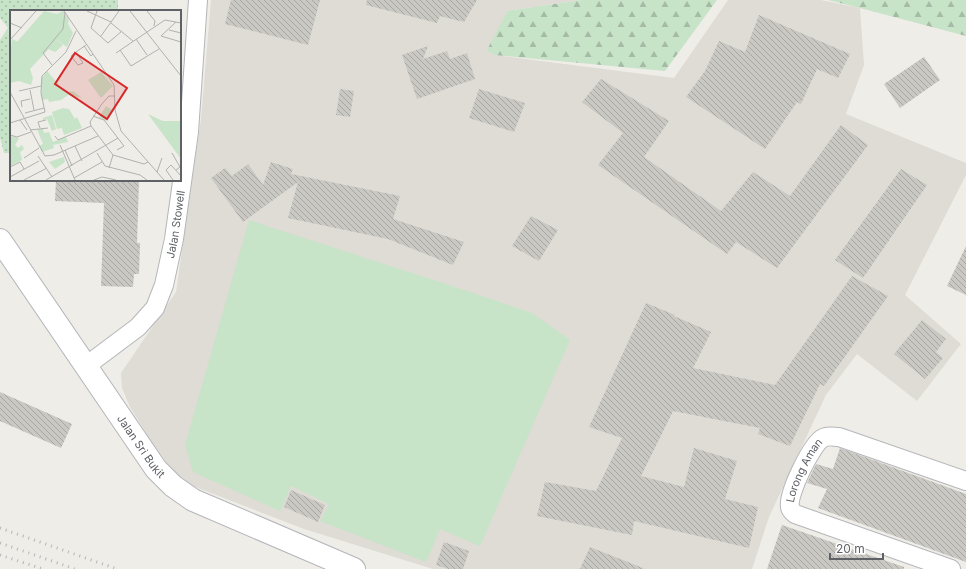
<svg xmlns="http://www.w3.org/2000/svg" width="966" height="569" font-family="Inter,sans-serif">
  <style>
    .education { fill: #dedcd5 }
    .grass { fill: url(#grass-dots) }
    .forest { fill: url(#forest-firs) }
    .pitch { fill: #c7e3c8 }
    .building { fill: url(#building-back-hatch) }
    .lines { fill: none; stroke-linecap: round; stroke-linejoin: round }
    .street-casing { stroke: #b4b6ba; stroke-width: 20 }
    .secondary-casing { stroke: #b3b5ba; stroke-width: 24 }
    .street { stroke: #fff; stroke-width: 18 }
    .secondary { stroke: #fff; stroke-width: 22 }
    .rail { stroke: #b4b5b5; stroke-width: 3; stroke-dasharray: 1 5; stroke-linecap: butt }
    .labels { text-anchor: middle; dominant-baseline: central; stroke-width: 3.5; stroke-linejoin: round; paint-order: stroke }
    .street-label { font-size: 11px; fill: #5e6165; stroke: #fff }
    .inset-road { fill: none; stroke: #b1b1af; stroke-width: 1 }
    .view { fill: #d62828; fill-opacity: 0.15; stroke: #d62828; stroke-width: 2 }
    .inset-edge { fill: none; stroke: #5e6165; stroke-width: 2 }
  </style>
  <defs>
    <pattern id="grass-dots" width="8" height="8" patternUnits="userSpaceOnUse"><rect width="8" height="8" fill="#c7e3c8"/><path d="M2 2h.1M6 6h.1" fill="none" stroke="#a5bba6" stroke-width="1.8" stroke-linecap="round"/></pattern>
    <pattern id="forest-firs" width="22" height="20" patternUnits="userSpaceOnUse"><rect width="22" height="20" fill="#c7e3c8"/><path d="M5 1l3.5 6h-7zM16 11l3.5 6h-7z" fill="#a5bba6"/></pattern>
    <pattern id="building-back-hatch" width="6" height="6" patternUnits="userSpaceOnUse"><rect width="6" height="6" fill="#cac8c3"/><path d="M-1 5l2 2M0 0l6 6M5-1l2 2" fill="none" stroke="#a7a6a2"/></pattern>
  </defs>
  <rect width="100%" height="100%" fill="#efede7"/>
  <!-- education -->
  <path class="education" d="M211,0H582L507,11L488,50L494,55L674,78L728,0H821L860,8L864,65L846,114L966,163V175L905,295L961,344L917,401L857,354L826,395L769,517L752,569H433L304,529L180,481L151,441L130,407L122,388L121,373L176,292L201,119Z"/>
  <!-- grass -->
  <path class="grass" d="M0,0H118V11H11V153H4L0,137V40L8,28L0,18Z"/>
  <!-- forest -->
  <path class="forest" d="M582,0H717L665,71L494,55L487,50L507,11Z
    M828,0H966V36L860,8Z"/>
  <!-- pitch -->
  <path class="pitch" d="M249,220L461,289L532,313L570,340L480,546L440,529L426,562L320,521L329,504L291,486L280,511L193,472L185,445Z"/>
  <!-- building -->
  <path class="building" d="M231,0H320L308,45L225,24Z
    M367,0H477L464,22L440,16L437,23L366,5Z
    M759,15L850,54L838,78L817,69L801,104L797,102L765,149L686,97L705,71L719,41L745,52Z
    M428,46L423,59L447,51L450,59L467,53L475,79L417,99L402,55Z
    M924,57L940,80L900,108L884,84Z
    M601,79L669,121L644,157L721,211L753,172L790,196L841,125L868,145L777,268L736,242L727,254L598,165L623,133L582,102Z
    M340,89L354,91L350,117L336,115Z
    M479,89L525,103L514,132L469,118Z
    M271,162L293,169L291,174L400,196L393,219L464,242L453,265L388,239L288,218L298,182L243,222L211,178L225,168L232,176L248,164L263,185Z
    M901,169L927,185L863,278L835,260Z
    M56,180H128V181H139L137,243H140L139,274H134L133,287L101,286L104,203L55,201Z
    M531,216L558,230L539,261L512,246Z
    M966,246V295L947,286Z
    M852,276L888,296L824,386L820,384L790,446L758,434L760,428L673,411L641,476L684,487L694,448L737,461L725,499L758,507L749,548L634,521L632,535L537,516L545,482L596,491L622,438L589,427L646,303L675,315L674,316L711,332L693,368L775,385Z
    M922,320L946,339L936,352L943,358L925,379L894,354Z
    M0,392L72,424L61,448L0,421Z
    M840,448L966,494V562L818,508L827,489L807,483L816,464L833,469Z
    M291,490L325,505L318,522L284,507Z
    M782,525L904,567V569H767Z
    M444,542L469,551L463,569H448L436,565Z
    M590,547L643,568V569H580Z"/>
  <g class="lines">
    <defs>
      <g id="street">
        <path id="s1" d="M86,366L138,327L155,308L164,285L174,239L189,132L198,0"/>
        <path id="s2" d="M951,569L795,514C793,512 790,510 790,507C787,495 812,443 823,438C828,435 834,437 839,437L966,481"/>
      </g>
      <g id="secondary">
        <path id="s3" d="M0,240L156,469L173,486L193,500L354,569"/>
      </g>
    </defs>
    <!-- street casing -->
    <use href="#street" class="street-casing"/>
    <!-- secondary casing -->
    <use href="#secondary" class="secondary-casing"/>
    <!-- street -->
    <use href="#street" class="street"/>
    <!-- secondary -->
    <use href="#secondary" class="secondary"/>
    <!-- rail -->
    <path class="rail" d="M0,528L117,569
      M0,543L75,569
      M0,555L43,569"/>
  </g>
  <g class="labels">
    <!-- street labels -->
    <g class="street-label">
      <text stroke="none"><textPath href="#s1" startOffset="177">Jalan Stowell</textPath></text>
      <text stroke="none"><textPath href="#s3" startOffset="250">Jalan Sri Bukit</textPath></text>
      <text stroke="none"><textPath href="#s2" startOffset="214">Lorong Aman</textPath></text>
    </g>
  </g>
  <!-- overview -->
  <g transform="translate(10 10)">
    <rect width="171" height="171" fill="#efede7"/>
    <path d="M96,96L102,100L96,111L89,107ZM138,104L153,111H171V149ZM42,105L46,119L42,121L37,109L33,110V108ZM27,119H33L34,123L39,122L43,132L56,127L58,132L43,135L44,138L32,142L29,136L33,134ZM0,126L9,128L5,135L8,138L12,135L14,139L10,142L12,150L0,156ZM54,147L55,152L45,159L39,152Z" fill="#c7e3c8"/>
    <path d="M47,30L53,35L45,42L38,39ZM37,61L56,83L63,81L72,88L58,85L51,90L39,92L38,89L32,90L31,69Z" fill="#c7e3c8"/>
    <path d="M2,29L8,32L3,47L0,46Z" fill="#c7e3c8"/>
    <path d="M34,1L47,4L53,1L59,9L58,14L63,23L57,37L47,30L20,59L23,68L21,75L9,71L0,73V46L3,47L7,32Z" fill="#c7e3c8"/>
    <path d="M91,62L103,76L91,88L78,70ZM53,98L59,99L65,109L67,107L72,118L54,125L52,118L47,119L42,102Z" fill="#c7e3c8"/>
    <path class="inset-road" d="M54,1L104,75L105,100L111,121L154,170M77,1L101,12M87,1L81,18L98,33L112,21M120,1L171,66M137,1L145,11L144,16M166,12L151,26L171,32M0,13L12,18M101,13L123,31M159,20L171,23M137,22L155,10L171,13M91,26L109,1M126,29L137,45M0,30L26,1M74,36L81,46L83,44M110,40L121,56L149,39M66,42L61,46L68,55L73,53L66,42L76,35M106,43L137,22M42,55L33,43L53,19L55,2M20,80L24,100M9,81L31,76M0,82L35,146L44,145L88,126M12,97L11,91L20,89M15,103L34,98M83,106L94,110L114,136L107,140M10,110L17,120M0,113L35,102L31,83L32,66L56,42L66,21M81,116L103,145L134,154L138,152M81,116L80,112L91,95L99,86H105M30,118L28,112L36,110M20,120L38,118M0,125L7,127L21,122M45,126L48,130L81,116M50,135L65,170M65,136L72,151M55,140L62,156M87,143L95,156L130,165L137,170M162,143L170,157L166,160M28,146L42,167M14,148L29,138M0,157L10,152L14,159M99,158L103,145M147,162L152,148M0,167L29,151M64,168L92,152M14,170L37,158M36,170L108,128M84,170L92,167L106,170M163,170L156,160L161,155L171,166"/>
    <path class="view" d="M65,43L117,78L97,109L45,74Z"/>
    <rect width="171" height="171" class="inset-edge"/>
  </g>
  <!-- scale -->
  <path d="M830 553v6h53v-6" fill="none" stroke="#5e6165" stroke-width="2"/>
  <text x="836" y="553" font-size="12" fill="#5e6165" stroke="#ffffff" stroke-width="3" paint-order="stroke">20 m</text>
</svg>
